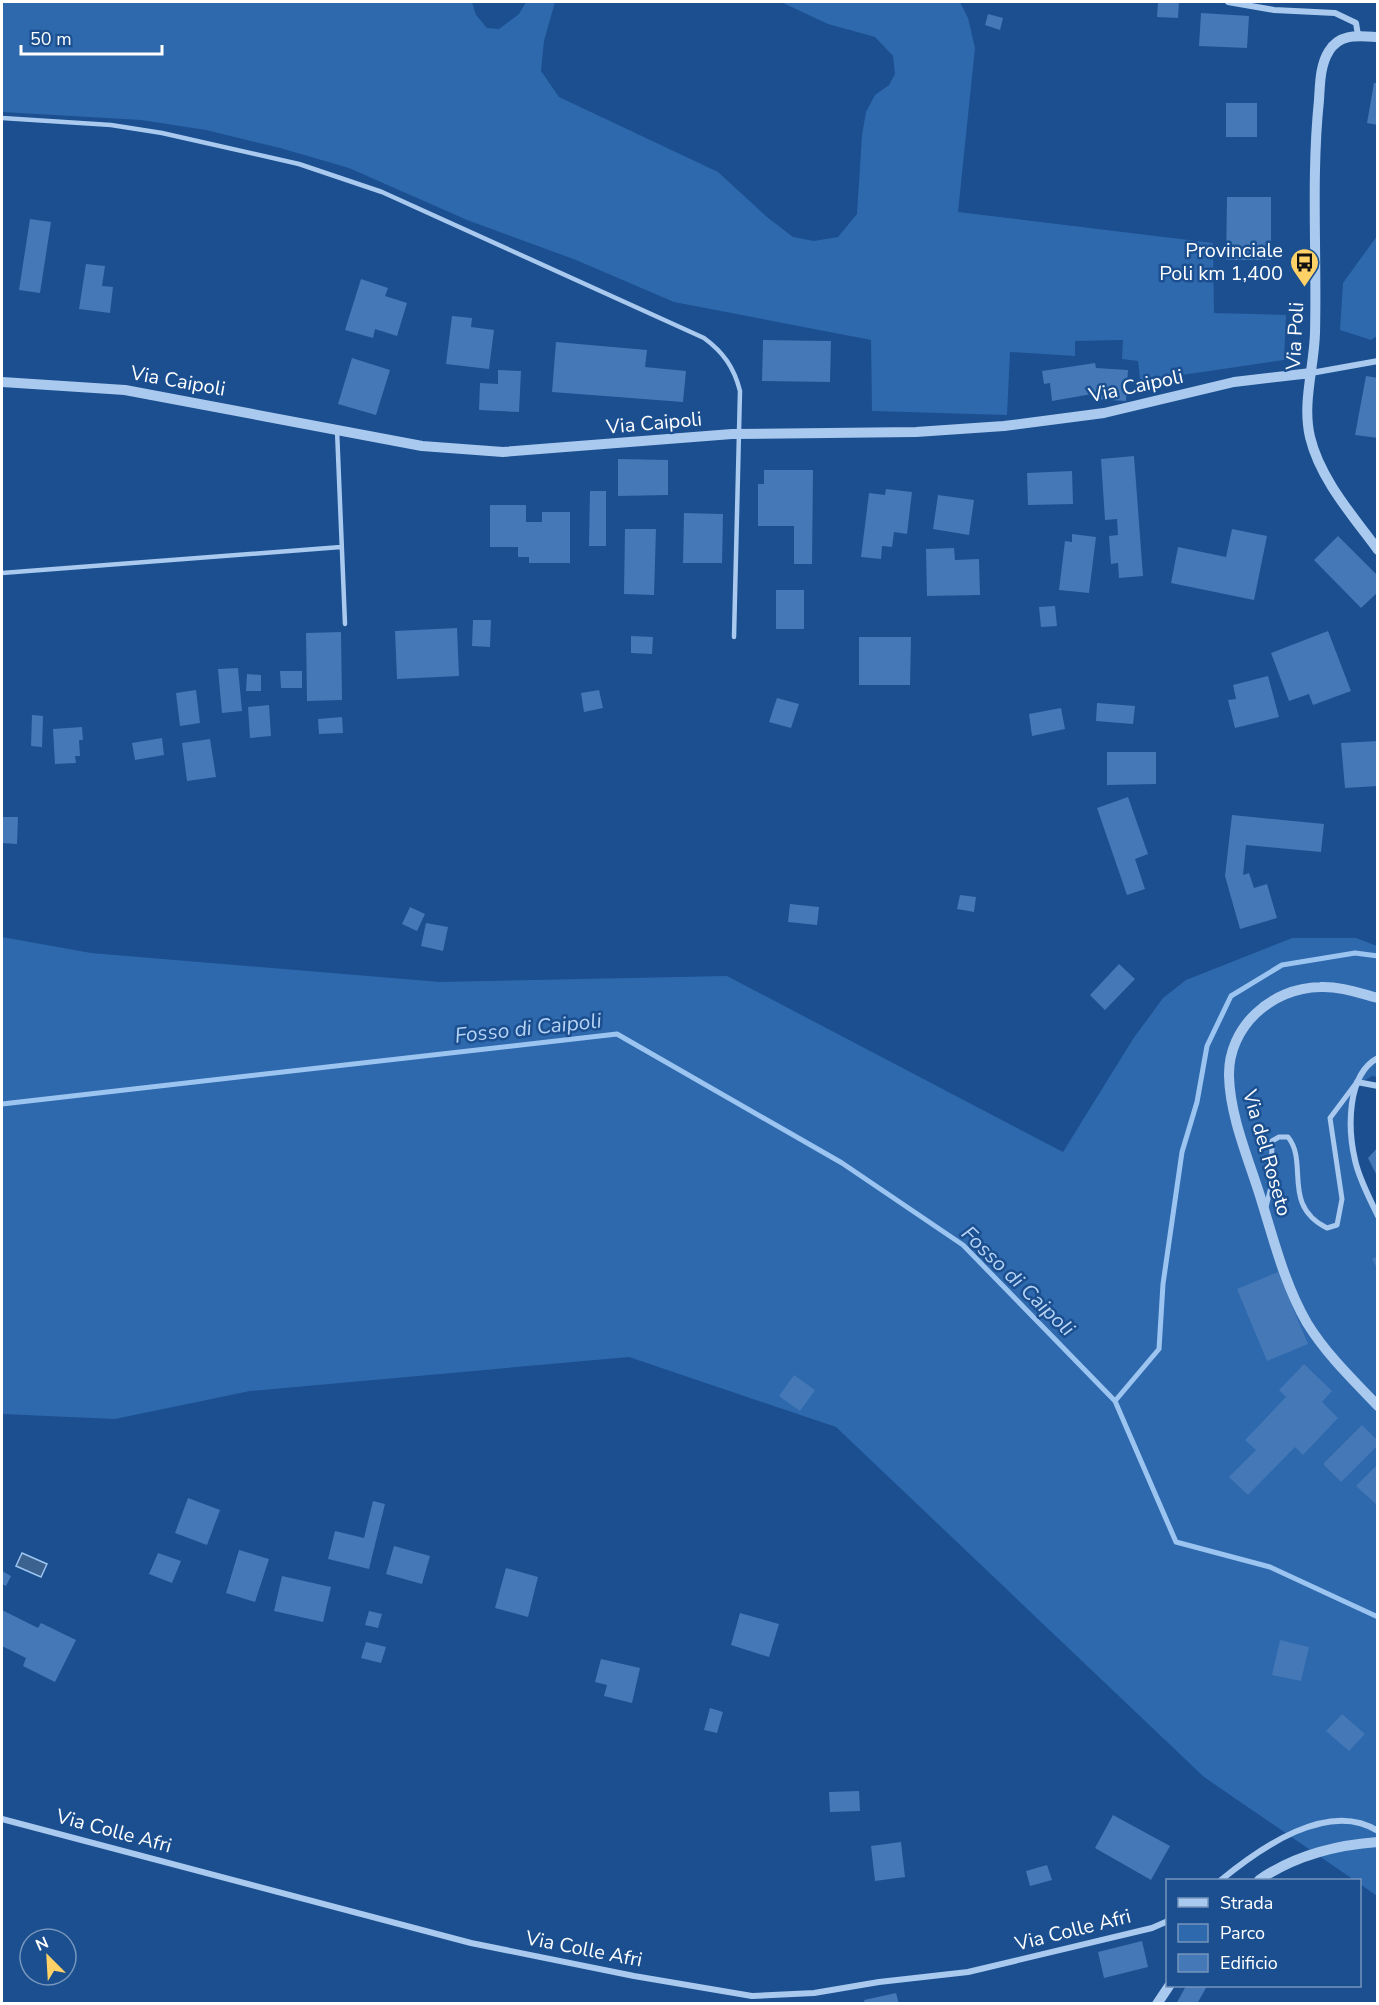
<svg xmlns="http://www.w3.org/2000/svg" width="1379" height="2005" font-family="'Nunito Sans',sans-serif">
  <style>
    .green { fill: #2e69ad }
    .water { fill: #3c6290; stroke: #9cc4f0; stroke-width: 1.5 }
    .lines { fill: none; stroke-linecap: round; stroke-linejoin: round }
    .stream { stroke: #9cc4f0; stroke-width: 5 }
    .building { fill: #4478b7 }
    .path { stroke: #a9c9ee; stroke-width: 3; stroke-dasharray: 3 4.5; stroke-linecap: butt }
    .service { stroke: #a9c9ee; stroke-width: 4.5 }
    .pedestrian { stroke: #a9c9ee; stroke-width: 5 }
    .minor { stroke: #a9c9ee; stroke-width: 6 }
    .tertiary { stroke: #a9c9ee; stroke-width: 10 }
    .labels { text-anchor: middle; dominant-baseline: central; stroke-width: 5; stroke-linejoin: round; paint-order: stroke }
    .poi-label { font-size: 20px; fill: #fff; stroke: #1b4f8f; text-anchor: end }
    .street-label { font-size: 20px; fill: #fff; stroke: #1b4f8f }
    .water-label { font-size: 21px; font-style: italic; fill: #b5d3f5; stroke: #1b4f8f }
  </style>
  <rect width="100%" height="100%" fill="#1b4f8f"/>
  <!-- green -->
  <path class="green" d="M2,2H472L476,15L487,28L499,29L519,14L526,2H555L544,41L541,71L559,97L718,172L767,217L793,237L814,241L838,237L857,214L862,135L866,112L875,95L889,85L895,74L893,56L875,37L828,24L781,2H960L968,18L975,48L958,212L1213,243L1214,313L1286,315L1284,360L1182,375L1141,387L1138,361L1122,359L1123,340L1075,341V356L1010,352L1007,415L872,411L871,340L674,302L576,260L467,220L349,168L280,148L206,130L141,120L2,112Z
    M1377,236V336L1371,340L1340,330L1343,283Z
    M2,937L91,953L440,982L727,976L1063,1152L1133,1039L1163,998L1186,980L1292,938H1356L1377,946V1077L1372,1076L1355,1086L1351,1130L1355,1161L1378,1216L1377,1896L1360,1884V1880H1354L1204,1777L836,1427L629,1357L250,1391L115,1419L2,1414Z"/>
  <!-- water -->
  <path class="water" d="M22,1553L47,1564L41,1577L16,1566Z"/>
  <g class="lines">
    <!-- stream -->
    <path class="stream" d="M2,1104L617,1034L842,1163L963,1245L1115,1401L1159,1349L1163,1284L1182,1152L1197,1102L1207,1046L1231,996L1282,965L1355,953L1378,956
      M1115,1401L1176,1542L1270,1567L1378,1617"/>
  </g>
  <!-- building -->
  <path class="building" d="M1158,2H1179L1178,18L1157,17Z
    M1201,13L1249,16L1247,48L1199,46Z
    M988,14L1003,18L1000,30L985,25Z
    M1374,83H1378V125L1367,123Z
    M1226,103H1257V137H1226Z
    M1227,197H1271V260H1226Z
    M30,219L51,222L40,293L19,290Z
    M86,264L105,266L102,286L113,287L110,313L79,309Z
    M361,279L388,288L385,296L407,303L397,336L375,329L373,338L345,330Z
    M452,316L472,318L471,327L494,330L489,369L446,364Z
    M763,340L831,341L830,382L762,381Z
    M556,342L647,350L645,367L686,371L683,402L552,392Z
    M352,358L390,370L376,415L338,404Z
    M1095,363L1096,368L1128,370L1126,401L1093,399L1092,394L1052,401L1050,383L1044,384L1042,371Z
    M498,370L521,371L519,412L479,410L480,383L498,384Z
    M1366,376L1378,378V438L1355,435Z
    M1134,456L1143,576L1119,578L1118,563L1111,564L1109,536L1118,535L1117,519L1105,520L1101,459Z
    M618,459L668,460V495L618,496Z
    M764,470H813L812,564H794V526H758V484H764Z
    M1072,471L1073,504L1028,505L1027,473Z
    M886,489L912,492L907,534L894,532L892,547L882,546L881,559L861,557L869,493L885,495Z
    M590,491H606V546H589Z
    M938,495L974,500L969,535L933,529Z
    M490,505H526V522H542V512H570V563H529V557H518V547H490Z
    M684,513L723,514L722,563H683Z
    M625,529H656L654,595L624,594Z
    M1232,529L1267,536L1254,600L1171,583L1178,547L1226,557Z
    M1072,534L1096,537L1089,593L1059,590L1065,541L1072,542Z
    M1338,536L1378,576V592L1361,608L1314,560Z
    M954,548L955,560L979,559L980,595L927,596L926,549Z
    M776,590H804V629H776Z
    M1055,606L1057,626L1041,627L1039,607Z
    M473,620H491L490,647L472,646Z
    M457,628L459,676L397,679L395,631Z
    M1328,631L1351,691L1313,705L1309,694L1289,701L1271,653Z
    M341,632L342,700L307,701L306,633Z
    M631,636L653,637L652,654L631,653Z
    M859,637H911L910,685H859Z
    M238,668L242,711L222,713L218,669Z
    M280,671H302V688H281Z
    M247,674L261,675V691H246Z
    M1268,676L1279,717L1235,728L1228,700L1236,699L1233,685Z
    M196,690L200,723L180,726L176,693Z
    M599,690L603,708L584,712L581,693Z
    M777,698L799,704L791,728L769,722Z
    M1097,703L1135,706L1133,724L1096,721Z
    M269,705L271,736L250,738L248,707Z
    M1061,708L1065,729L1032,736L1029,714Z
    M32,715L43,716L42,747L31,746Z
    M342,717L343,733L319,734L318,719Z
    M82,727L83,740H79L80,756H75L76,763L55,764L53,729Z
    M162,738L164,755L135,760L132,743Z
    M210,739L216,777L187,781L182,743Z
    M1378,741V786L1345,788L1341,743Z
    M1107,752H1156V784L1107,785Z
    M1128,797L1148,854L1135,859L1145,889L1127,895L1097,808Z
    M1232,815L1324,824L1321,852L1246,845L1243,875L1249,873L1254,888L1267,884L1277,918L1240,929L1225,876Z
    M2,817H18L17,844L2,843Z
    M960,895L976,897L974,912L957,909Z
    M790,904L819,907L817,925L788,922Z
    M410,907L425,914L417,931L402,924Z
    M426,923L448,927L443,951L421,946Z
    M1119,964L1135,979L1105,1010L1090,995Z
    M1378,1147V1178L1368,1158Z
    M1378,1256V1270L1372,1259Z
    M1278,1272L1308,1344L1267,1361L1237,1289Z
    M1304,1364L1332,1391L1322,1402L1338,1418L1303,1455L1295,1447L1248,1495L1229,1477L1256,1450L1245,1440L1286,1397L1279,1390Z
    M794,1375L815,1390L800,1411L779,1396Z
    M1362,1425L1378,1441V1445L1341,1482L1323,1464Z
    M1378,1464V1506L1356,1486Z
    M188,1498L220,1510L207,1545L175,1533Z
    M373,1501L385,1504L369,1569L328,1559L335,1531L364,1538Z
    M394,1546L430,1556L422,1584L386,1574Z
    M239,1550L269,1559L255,1602L226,1593Z
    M158,1553L181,1561L172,1583L149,1574Z
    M506,1568L538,1577L528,1617L495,1608Z
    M2,1571L11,1576L6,1586L2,1584Z
    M282,1576L331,1587L323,1622L274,1611Z
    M2,1610L38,1628L41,1623L76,1640L55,1682L23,1666L26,1658L2,1646Z
    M369,1611L382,1614L378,1628L365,1625Z
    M740,1613L779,1624L769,1657L731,1645Z
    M1280,1640L1309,1647L1301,1681L1272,1675Z
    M366,1642L386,1647L381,1663L361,1658Z
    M601,1659L640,1668L632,1703L604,1696L607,1685L595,1682Z
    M710,1708L723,1712L717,1733L704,1730Z
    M1342,1714L1365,1734L1349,1751L1326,1731Z
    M859,1791L860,1811L830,1812L829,1792Z
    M1113,1815L1170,1846L1151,1880L1095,1848Z
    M901,1842L905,1877L875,1881L871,1846Z
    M1047,1865L1052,1880L1030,1886L1026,1871Z
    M1142,1941L1148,1967L1104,1978L1098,1952Z
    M1186,1986H1207L1197,2004H1176Z
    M896,1993L899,2004H865L864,2000Z"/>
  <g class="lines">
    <!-- path -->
    <path class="path" d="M1377,2004L1378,2002"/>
    <!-- service -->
    <path class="service" d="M2,118L111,125L162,133L299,164L382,192L704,338C723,352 734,367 740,391L734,637
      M337,430L345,624
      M2,573L341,547"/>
    <!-- pedestrian -->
    <path class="pedestrian" d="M1266,1207L1271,1187L1272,1141L1279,1137H1288C1309,1163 1281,1205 1327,1228L1337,1225L1342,1199L1330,1118L1357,1082"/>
    <!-- minor -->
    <path class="minor" d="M1228,2L1274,10L1335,13L1356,23L1358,35
      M1311,373L1378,361
      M1378,1058C1346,1075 1348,1130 1355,1160C1359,1179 1370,1199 1378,1216
      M1357,1082L1378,1086
      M2,1819L471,1943L634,1976L752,1996L814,1993L879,1982L968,1972L1152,1928L1168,1921
      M1221,1880C1259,1849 1328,1799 1378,1831"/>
    <!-- tertiary -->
    <path class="tertiary" d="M1378,37C1358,36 1340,33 1329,51C1320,65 1320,84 1319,100C1311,177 1317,256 1315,333C1314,368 1302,403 1310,437C1320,479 1353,516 1378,550
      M2,382L125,390L422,446L503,452L732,434L916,432L1004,426L1104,413L1234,382L1311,373
      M1378,998C1359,993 1339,986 1320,987C1271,988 1228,1027 1229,1076C1230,1117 1249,1160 1261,1199C1274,1241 1285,1285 1307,1323C1326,1354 1353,1380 1378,1406
      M1259,1880C1294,1856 1335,1845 1378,1842
      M1157,2004L1169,1986"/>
  </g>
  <!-- icons -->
  <defs>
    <symbol id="bus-pin" viewBox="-11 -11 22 30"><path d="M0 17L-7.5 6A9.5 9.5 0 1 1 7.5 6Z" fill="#ffd166" stroke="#1b4f8f"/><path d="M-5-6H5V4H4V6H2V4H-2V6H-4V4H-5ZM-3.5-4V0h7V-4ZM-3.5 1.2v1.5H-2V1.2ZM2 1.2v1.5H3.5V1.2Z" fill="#111"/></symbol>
  </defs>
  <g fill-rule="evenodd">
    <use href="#bus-pin" x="1288" y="246" width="33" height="45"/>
  </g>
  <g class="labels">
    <!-- poi labels -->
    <g class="poi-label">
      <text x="1283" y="250">Provinciale<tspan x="1283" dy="23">Poli km 1,400</tspan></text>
    </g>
    <!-- street labels -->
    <g class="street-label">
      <text transform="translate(1295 336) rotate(-87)">Via Poli</text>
      <text transform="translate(178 381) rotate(10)">Via Caipoli</text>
      <text transform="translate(1136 386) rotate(-12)">Via Caipoli</text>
      <text transform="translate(654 423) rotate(-5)">Via Caipoli</text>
      <text transform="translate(1267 1153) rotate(74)">Via del Roseto</text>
      <text transform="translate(114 1831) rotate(15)">Via Colle Afri</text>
      <text transform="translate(1073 1930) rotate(-14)">Via Colle Afri</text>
      <text transform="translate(584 1949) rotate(11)">Via Colle Afri</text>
    </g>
    <!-- water labels -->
    <g class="water-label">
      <text transform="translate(528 1028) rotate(-6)">Fosso di Caipoli</text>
      <text transform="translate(1018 1281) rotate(44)">Fosso di Caipoli</text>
    </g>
  </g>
  <!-- border -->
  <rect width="1379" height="2005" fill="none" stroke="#ffffff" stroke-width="6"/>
  <!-- legend -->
  <rect x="1166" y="1879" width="195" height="108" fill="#1b4f8f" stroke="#7695bc" stroke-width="1.5"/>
  <rect x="1178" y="1898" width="30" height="9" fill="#a9c9ee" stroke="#7695bc" stroke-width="1.5"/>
  <text x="1220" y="1909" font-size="18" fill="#ffffff">Strada</text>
  <rect x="1178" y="1924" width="30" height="18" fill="#2e69ad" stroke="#7695bc" stroke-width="1.5"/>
  <text x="1220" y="1939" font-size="18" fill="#ffffff">Parco</text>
  <rect x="1178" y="1954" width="30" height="18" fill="#4478b7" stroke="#7695bc" stroke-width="1.5"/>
  <text x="1220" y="1969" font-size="18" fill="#ffffff">Edificio</text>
  <!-- north arrow -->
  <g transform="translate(48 1957) rotate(336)"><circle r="28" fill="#1b4f8f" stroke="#7695bc" stroke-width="1.5"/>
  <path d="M0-4.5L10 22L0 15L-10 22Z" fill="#ffd166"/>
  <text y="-9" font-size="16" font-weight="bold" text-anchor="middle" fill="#ffffff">N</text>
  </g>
  <!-- scale -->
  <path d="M21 45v9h141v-9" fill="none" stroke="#ffffff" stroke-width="3"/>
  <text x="30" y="45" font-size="18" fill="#ffffff" stroke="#1b4f8f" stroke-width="4.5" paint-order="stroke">50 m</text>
</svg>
